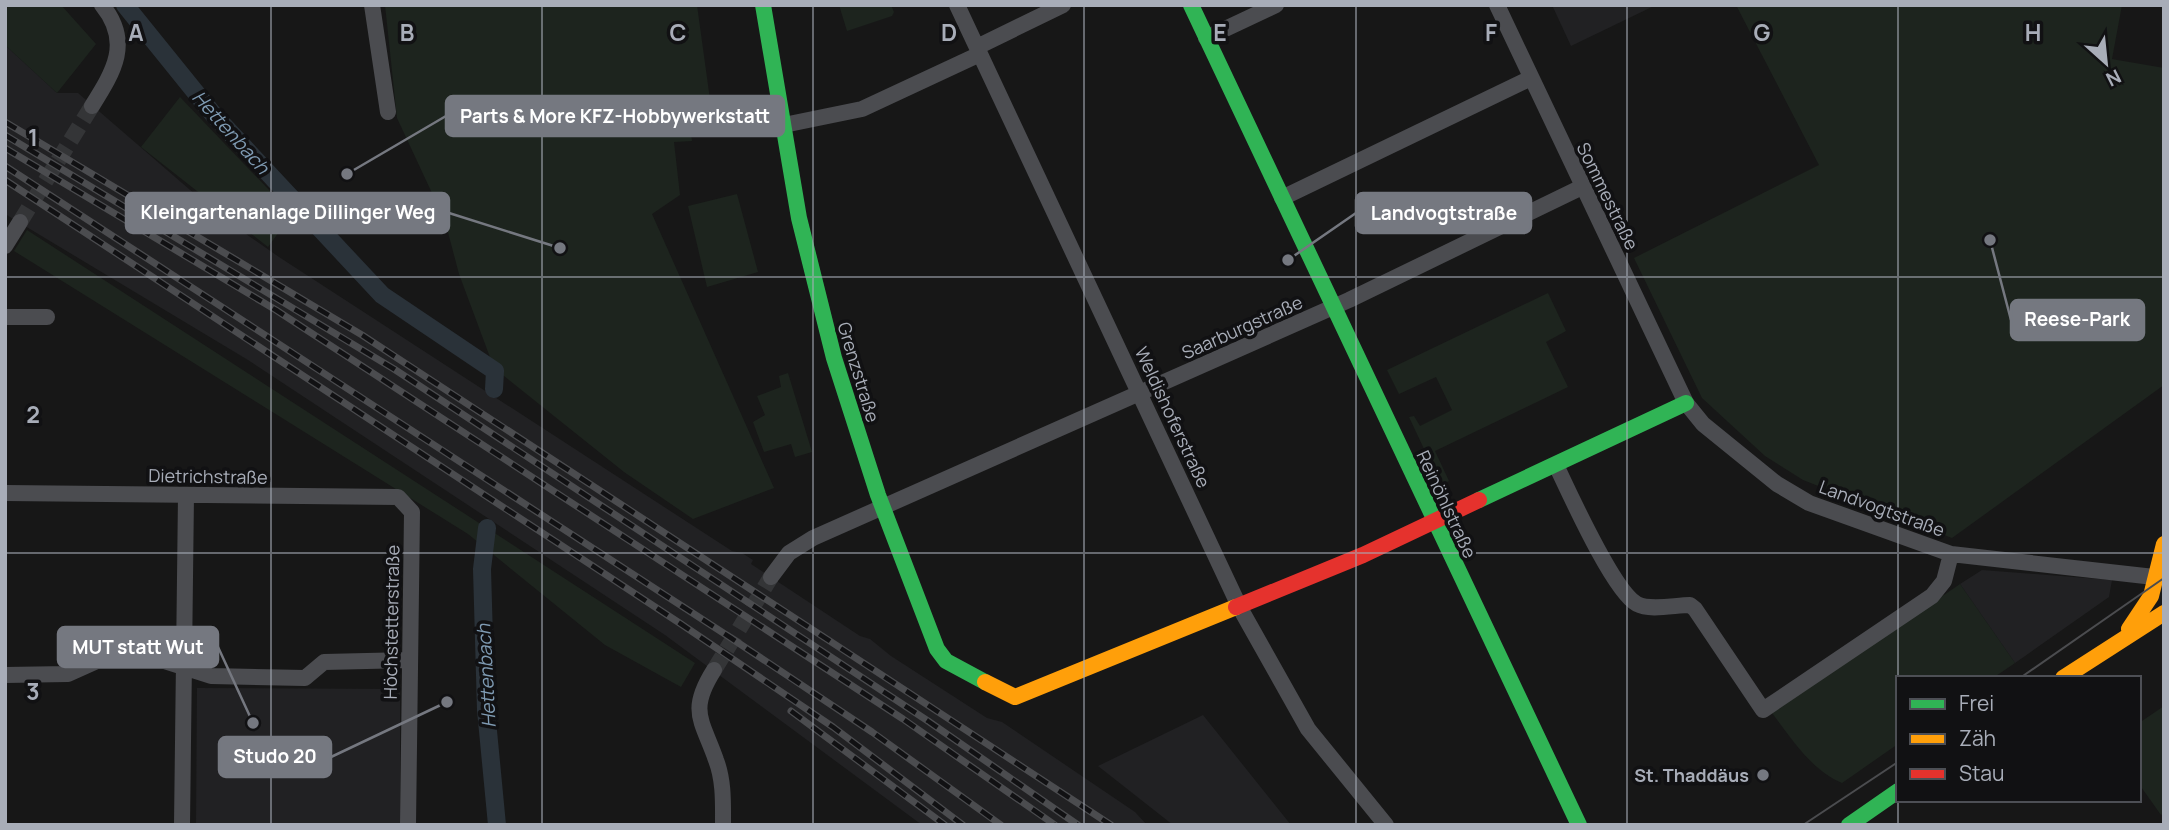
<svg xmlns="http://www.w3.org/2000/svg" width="2169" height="830" font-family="Manrope,sans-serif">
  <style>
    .built { fill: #212123 }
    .green { fill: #1d241e }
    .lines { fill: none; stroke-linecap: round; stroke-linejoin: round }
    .canal { stroke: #2a3239; stroke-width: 18 }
    .street-tunnel { stroke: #343537; stroke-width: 16; stroke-dasharray: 16 8; stroke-linecap: butt }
    .street { stroke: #4b4c50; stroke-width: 16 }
    .fast { stroke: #30b455; stroke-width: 16 }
    .slow { stroke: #ff9f0a; stroke-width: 16 }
    .jam { stroke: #e5322d; stroke-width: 16 }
    .tram { stroke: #4b4c4f; stroke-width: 2 }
    .rail-casing { stroke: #4b4c4f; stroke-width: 7 }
    .rail { stroke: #111113; stroke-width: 4.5; stroke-dasharray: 13; stroke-linecap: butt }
    .grid { fill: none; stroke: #a8adb8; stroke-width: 2; stroke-opacity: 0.55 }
    .poi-dot { fill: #757880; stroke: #111113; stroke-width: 2.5 }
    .labels { text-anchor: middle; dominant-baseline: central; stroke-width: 7; stroke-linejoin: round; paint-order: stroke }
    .street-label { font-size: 18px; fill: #a8adb8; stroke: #111113 }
    .poi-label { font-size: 18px; font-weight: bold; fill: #a8adb8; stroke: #111113; text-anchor: end }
    .water-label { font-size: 19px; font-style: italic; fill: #7f9bb3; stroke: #111113 }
    .grid-label { font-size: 23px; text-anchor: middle; font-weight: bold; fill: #a8adb8; stroke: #111113; stroke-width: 7; stroke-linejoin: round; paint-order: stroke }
    .leader { fill: none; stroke: #757880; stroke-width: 2.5 }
    .callout-dot { fill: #757880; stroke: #111113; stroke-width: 2.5 }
    .callout { fill: #757880; stroke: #757880; stroke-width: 2.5 }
    .callout-label { font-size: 19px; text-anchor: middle; font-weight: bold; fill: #fff }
  </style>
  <rect width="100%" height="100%" fill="#171717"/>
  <!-- built -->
  <path class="built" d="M1552,5H1656L1571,46Z
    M5,45L57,93H78L219,215L279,257L732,551L742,553L753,560L751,564L860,636L870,639L891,656L987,718L1002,722L1135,812L1147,825H922L665,635L248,360L5,214Z
    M1982,570L2112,580L2109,597L2015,663L1960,584Z
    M197,688L397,689L400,693V825H196Z
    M1203,715L1291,825H1173L1098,766Z"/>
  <!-- green -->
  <path class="green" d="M5,5H61L96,44L57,93L5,45Z
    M385,5H697L712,114L689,116L692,141L674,142L680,195L652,214L774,488L693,519L624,472L494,368L459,274L445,221L397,118Z
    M839,5H891L894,12L892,16L847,31Z
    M1736,5H2122L2112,59L2164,68V385L1952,538L1803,480L1765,456L1702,398L1634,258L1819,165Z
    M180,97L292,214L268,247L141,147Z
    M737,194L758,272L707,287L688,206Z
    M27,230L695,663L681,687L605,645L468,534L14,251Z
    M1548,293L1566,331L1546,342L1568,387L1435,451L1449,481L1441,485L1409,417L1414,416L1420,426L1452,410L1436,377L1399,394L1387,370Z
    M788,373L812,452L795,457L791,444L764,452L753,422L765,415L757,396L781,387L779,376Z
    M1960,584L2015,663L1993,678H1898V744L1842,783C1811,770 1791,738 1772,713Z
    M2164,706V813L2161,815L2139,784V723Z"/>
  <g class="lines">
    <!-- canal -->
    <path class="canal" d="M125,5L213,114L382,295L495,371L494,389
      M487,528L482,569L486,710L497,825"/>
    <!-- street-tunnel -->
    <path class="street-tunnel" d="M20,222L92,106
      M714,670L771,577"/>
    <!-- street -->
    <path class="street" d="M372,5L388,112
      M957,5L1240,608L1308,729L1386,825
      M1497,5L1686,403L1703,424L1777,484L1809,503L1951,554L2154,577
      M1206,38L1276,5
      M977,47L1063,5
      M92,106C114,71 132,42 102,5
      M779,126L862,109L980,54
      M1282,198L1531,78
      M5,246L20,222
      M5,317H47
      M1556,465C1569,492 1613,591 1637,604C1650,611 1675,605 1690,605L1695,609L1763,710L1932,596L1944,581L1951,554
      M5,493L398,497L412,512L408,825
      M771,577L789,553L813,538L1349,300L1582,187
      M714,670C688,711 702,720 716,760C724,781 723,803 723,825
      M5,675L68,674L97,661H164L211,676L305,678L324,662L409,660
      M182,825L186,495"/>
    <!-- fast -->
    <path class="fast" d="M763,5L799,218L834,358L878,495L937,649L946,661L985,682
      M1191,5L1579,825
      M1479,500L1686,403
      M1849,825L1898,791"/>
    <!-- slow -->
    <path class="slow" d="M2129,629L2151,596L2164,544
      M2063,678L2164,613
      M985,682L1015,697L1236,607"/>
    <!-- jam -->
    <path class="jam" d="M1236,607L1363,555L1479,500"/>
    <!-- tram -->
    <path class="tram" d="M2020,678L2164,578
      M1803,825L1898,762"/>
    <defs>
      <path id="rail" d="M5,122L362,335L1111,825
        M5,135L394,369L928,721L1078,825
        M5,148L276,310L903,719L1055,825
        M5,166L731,638L872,732L1001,825
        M5,180L681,624L833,727L963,825
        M791,711L945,825"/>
    </defs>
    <!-- rail casing -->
    <use href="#rail" class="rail-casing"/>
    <!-- rail -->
    <use href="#rail" class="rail"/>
  </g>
  <!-- grid -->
  <path class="grid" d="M271,5V825M542,5V825M813,5V825M1084,5V825M1356,5V825M1627,5V825M1898,5V678M5,277H2164M5,553H2164M1898,800V825"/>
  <!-- markers -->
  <circle class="poi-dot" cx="1763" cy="775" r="7"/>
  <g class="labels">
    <!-- street labels -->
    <g class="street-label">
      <text transform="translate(1608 196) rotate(64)">Sommestraße</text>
      <text transform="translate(1242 327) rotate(-24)">Saarburgstraße</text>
      <text transform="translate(859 372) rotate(73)">Grenzstraße</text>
      <text transform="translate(1173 417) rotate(65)">Weldishoferstraße</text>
      <text transform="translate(208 476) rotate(1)">Dietrichstraße</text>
      <text transform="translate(1447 504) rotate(65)">Reinöhlstraße</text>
      <text transform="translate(1882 508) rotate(20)">Landvogtstraße</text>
      <text transform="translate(391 622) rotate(-89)">Höchstetterstraße</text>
    </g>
    <!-- poi labels -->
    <g class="poi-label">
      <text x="1749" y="775">St. Thaddäus</text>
    </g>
    <!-- water labels -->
    <g class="water-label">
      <text transform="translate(231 132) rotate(48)">Hettenbach</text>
      <text transform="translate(486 676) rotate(-93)">Hettenbach</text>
    </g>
  </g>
  <g class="grid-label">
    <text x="136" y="41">A</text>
    <text x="407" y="41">B</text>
    <text x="678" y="41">C</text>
    <text x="949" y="41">D</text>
    <text x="1220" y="41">E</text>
    <text x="1491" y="41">F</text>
    <text x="1762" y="41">G</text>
    <text x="2033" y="41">H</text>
    <text x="33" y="146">1</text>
    <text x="33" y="423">2</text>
    <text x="33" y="700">3</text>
  </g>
  <!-- callouts -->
  <path class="leader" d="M347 174L446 116M560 248L449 213M1288 260L1356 213M1990 240L2011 320M253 723L218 647M447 702L331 757"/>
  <g class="callout-dot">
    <circle cx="347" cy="174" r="7"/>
    <circle cx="560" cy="248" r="7"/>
    <circle cx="1288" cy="260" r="7"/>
    <circle cx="1990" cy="240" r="7"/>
    <circle cx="253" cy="723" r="7"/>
    <circle cx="447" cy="702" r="7"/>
  </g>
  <g class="callout">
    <rect x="446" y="96" width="338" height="40" rx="7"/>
    <rect x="126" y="193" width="323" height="40" rx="7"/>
    <rect x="1356" y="193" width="175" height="40" rx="7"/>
    <rect x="2011" y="300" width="133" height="40" rx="7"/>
    <rect x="58" y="627" width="160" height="40" rx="7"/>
    <rect x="219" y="737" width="112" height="40" rx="7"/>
  </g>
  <g class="callout-label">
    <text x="615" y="123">Parts &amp; More KFZ-Hobbywerkstatt</text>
    <text x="288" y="219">Kleingartenanlage Dillinger Weg</text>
    <text x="1444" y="220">Landvogtstraße</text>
    <text x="2077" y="326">Reese-Park</text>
    <text x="138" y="654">MUT statt Wut</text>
    <text x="275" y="763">Studo 20</text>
  </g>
  <!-- border -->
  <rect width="2169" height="830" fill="none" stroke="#a8adb8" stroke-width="14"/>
  <!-- legend -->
  <rect x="1896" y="676" width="245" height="126" fill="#111113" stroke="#4d4f55" stroke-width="2"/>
  <rect x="1910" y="699" width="35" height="10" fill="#30b455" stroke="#4d4f55" stroke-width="2"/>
  <text x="1959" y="711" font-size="21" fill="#a8adb8">Frei</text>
  <rect x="1910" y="734" width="35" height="10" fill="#ff9f0a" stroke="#4d4f55" stroke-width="2"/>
  <text x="1959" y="746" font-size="21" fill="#a8adb8">Zäh</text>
  <rect x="1910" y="769" width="35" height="10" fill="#e5322d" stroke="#4d4f55" stroke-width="2"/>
  <text x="1959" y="781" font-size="21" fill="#a8adb8">Stau</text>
  <!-- north arrow -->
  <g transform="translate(2106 63) rotate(153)" stroke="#111113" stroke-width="5" paint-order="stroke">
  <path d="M0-5L12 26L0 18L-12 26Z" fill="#a8adb8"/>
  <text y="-10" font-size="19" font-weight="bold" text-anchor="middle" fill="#a8adb8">N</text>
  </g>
</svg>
